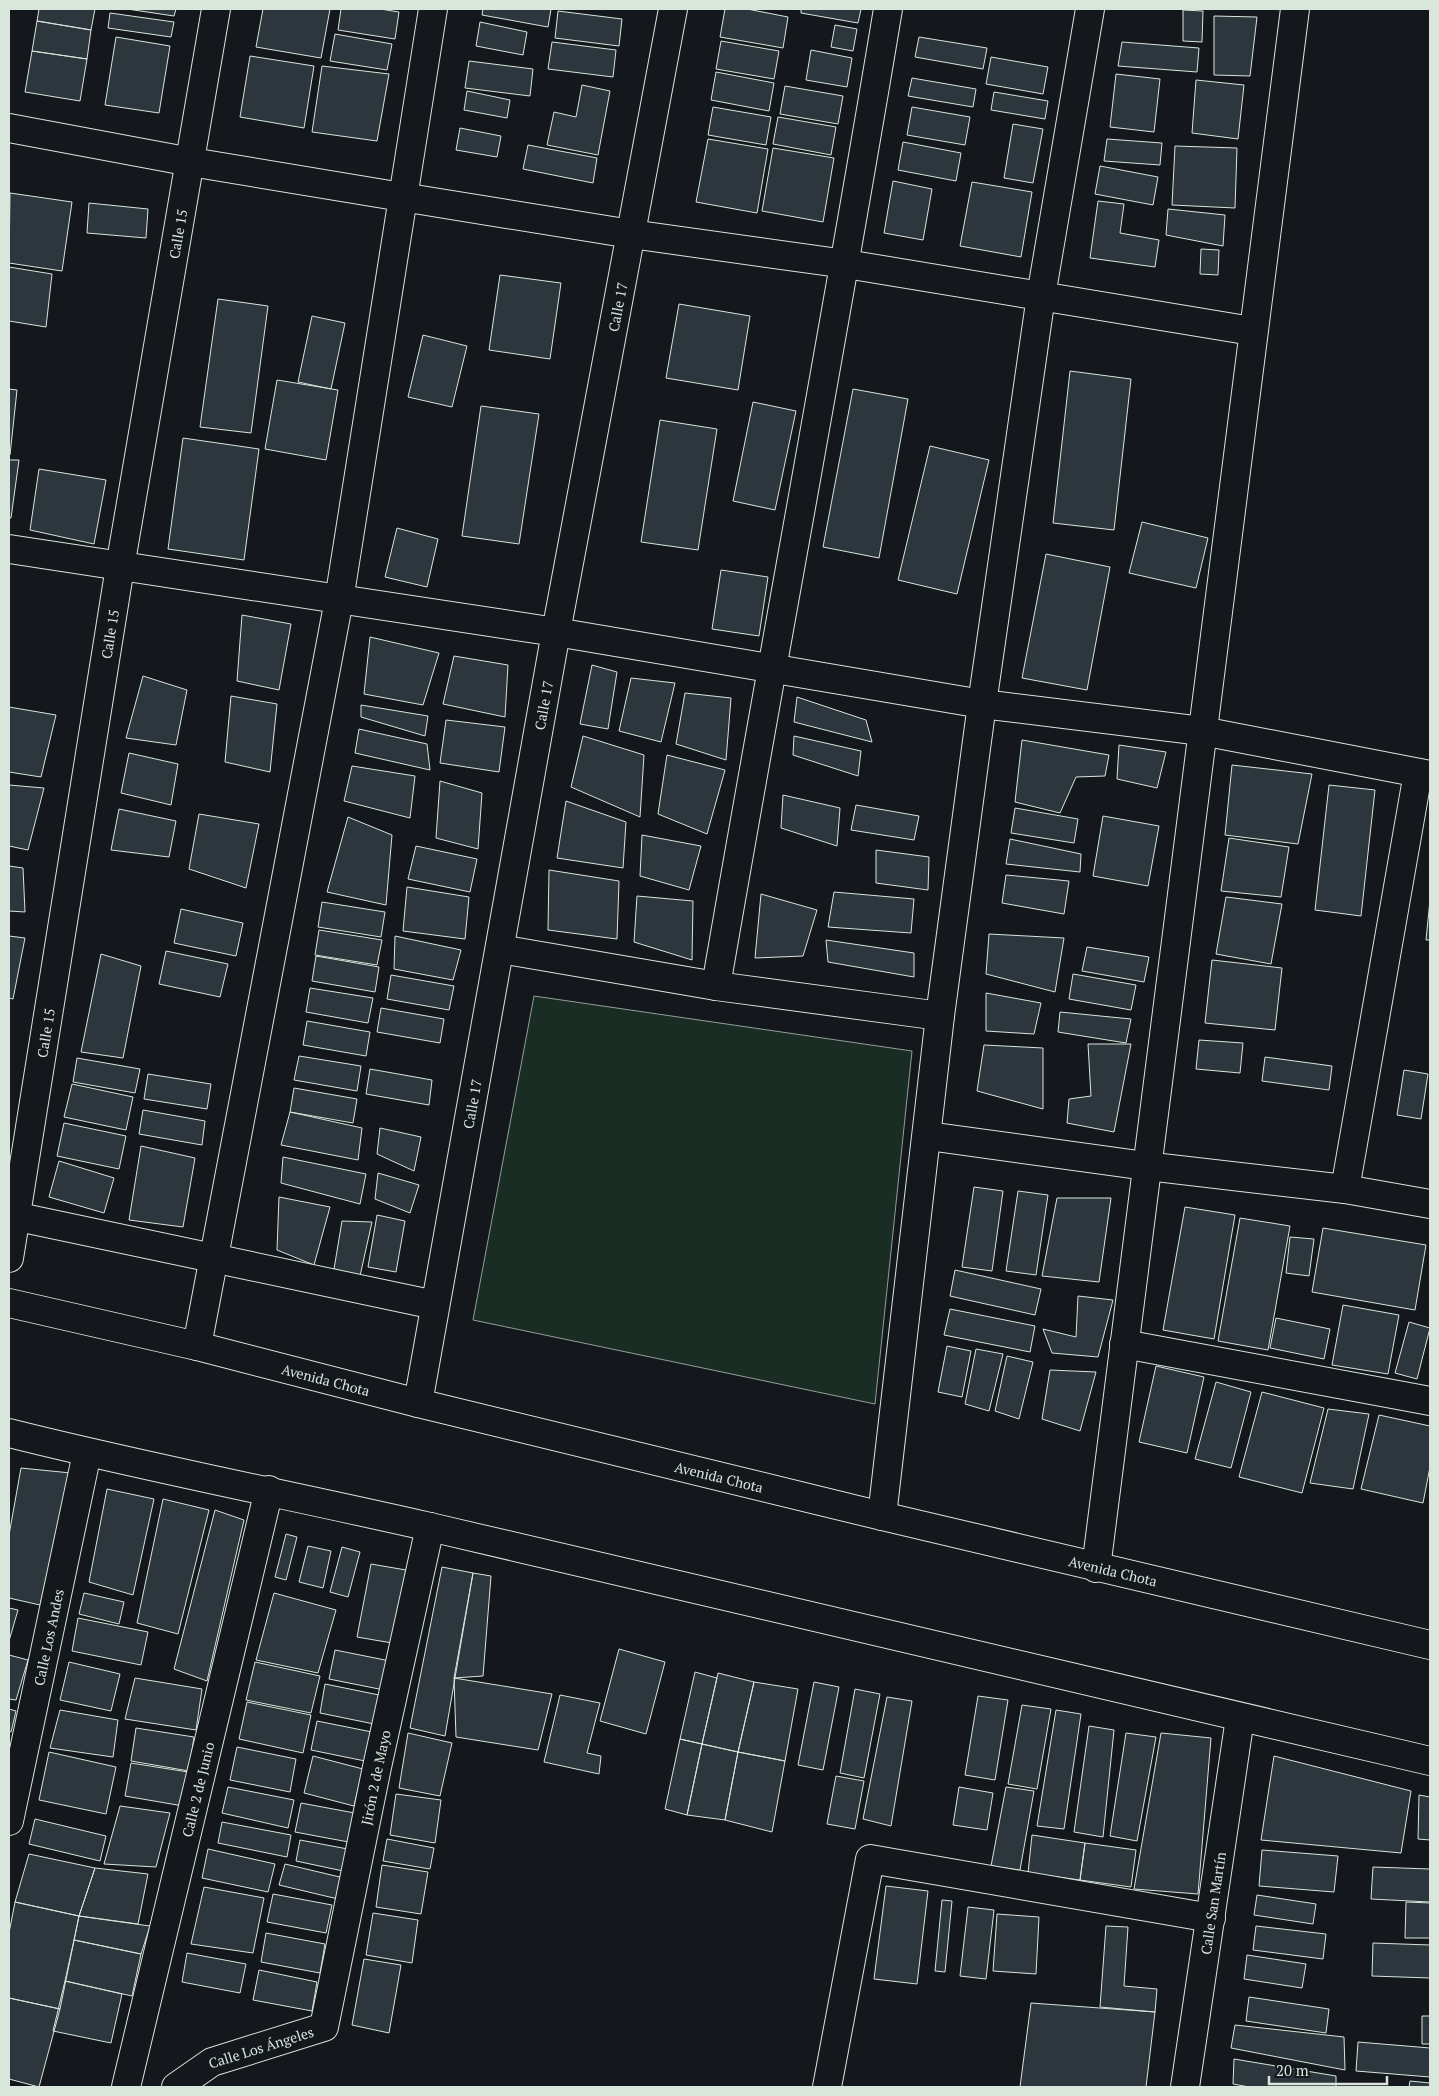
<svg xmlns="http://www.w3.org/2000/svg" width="1439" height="2096" font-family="'PT Serif',serif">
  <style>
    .green { fill: #1a2d24; stroke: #939e99 }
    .building { fill: #2c363c; stroke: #d8e6dc }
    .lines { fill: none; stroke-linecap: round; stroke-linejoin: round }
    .minor-casing { stroke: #d8e6dc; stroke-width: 30 }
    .highway-casing { stroke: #d8e6dc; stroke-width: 30 }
    .minor { stroke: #14181c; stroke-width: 28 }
    .highway { stroke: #14181c; stroke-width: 28 }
    .labels { text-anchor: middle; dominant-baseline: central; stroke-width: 4; stroke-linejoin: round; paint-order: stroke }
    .street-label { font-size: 14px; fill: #d8e6dc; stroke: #14181c }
  </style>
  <rect width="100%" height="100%" fill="#14181c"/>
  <!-- green -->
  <path class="green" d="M534,996L912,1051L875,1404L473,1320Z"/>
  <!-- building -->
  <path class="building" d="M39,9H95L91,30L37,21Z
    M127,9H176L174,16Z
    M263,9H330L321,58L256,47Z
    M341,9H380L399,12L395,39L338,30Z
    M483,9H551L548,27L482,15Z
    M725,9H747L788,17L783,48L720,37Z
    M801,9H861L858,23L801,13Z
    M1183,10L1203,11L1202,42L1183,41Z
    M558,11L622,19L619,46L555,38Z
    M110,13L174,22L171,37L108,28Z
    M1214,16L1257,17L1250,76L1214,75Z
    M37,21L91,30L87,59L32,51Z
    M480,22L527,32L523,55L476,46Z
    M835,25L857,29L853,51L831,47Z
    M335,34L392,44L387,70L330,61Z
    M116,37L170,46L159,113L105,105Z
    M919,37L987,48L983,69L915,57Z
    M721,41L779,51L774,79L716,69Z
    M552,42L616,50L613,77L548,69Z
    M1122,42L1199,48L1197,72L1118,66Z
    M811,50L852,58L847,87L806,80Z
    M32,51L87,59L80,101L25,92Z
    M250,56L314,66L304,128L240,117Z
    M991,57L1048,67L1043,94L986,84Z
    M469,61L533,69L530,96L465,88Z
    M322,66L389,74L377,141L312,132Z
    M716,72L774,83L769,111L711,100Z
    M1116,74L1160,79L1154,132L1110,127Z
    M912,78L976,89L973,107L908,96Z
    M1196,80L1244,85L1238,139L1192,133Z
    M582,85L610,91L598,155L547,145L554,112L576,117Z
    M785,86L843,96L838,124L780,114Z
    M467,91L510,100L507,118L464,110Z
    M994,92L1048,101L1045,119L991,110Z
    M713,107L771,117L766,145L708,135Z
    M912,107L970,117L965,145L907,135Z
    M778,117L836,127L831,155L773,144Z
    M1013,124L1043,129L1033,183L1004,178Z
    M460,128L501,136L497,157L456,150Z
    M708,139L768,149L757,213L696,202Z
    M1107,139L1162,143L1160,165L1104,161Z
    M903,142L961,153L956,181L898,170Z
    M528,145L597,158L593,183L523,169Z
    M1175,146L1237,148L1235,208L1172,205Z
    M773,148L834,158L823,222L762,211Z
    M1100,166L1158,177L1153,205L1095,194Z
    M893,181L932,189L923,240L884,233Z
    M972,182L1032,192L1021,257L960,246Z
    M10,193L72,202L62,271L9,263Z
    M1098,201L1124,204L1120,233L1159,240L1155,267L1090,258Z
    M89,203L148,209L146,238L87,233Z
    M1168,209L1225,215L1223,246L1166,235Z
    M1201,249L1219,250L1218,275L1200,274Z
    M9,267L52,274L46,327L9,321Z
    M500,275L561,283L550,359L489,350Z
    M218,299L268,306L251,433L200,427Z
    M679,304L750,316L738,390L666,378Z
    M312,316L345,323L331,389L298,382Z
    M423,335L467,346L452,407L408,397Z
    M1070,371L1131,379L1114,530L1053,523Z
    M277,380L338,390L326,460L265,449Z
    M9,389L17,390L10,455H9Z
    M853,389L908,399L879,558L823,547Z
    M753,402L796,411L775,510L733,501Z
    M481,406L539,414L519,544L462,536Z
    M660,420L717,429L698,550L641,542Z
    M183,438L259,449L244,560L168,549Z
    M930,446L989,460L957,594L898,580Z
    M9,460H19L11,518H9Z
    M39,469L106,480L94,544L30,530Z
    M1142,522L1208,538L1196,588L1129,573Z
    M397,528L438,539L427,587L385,577Z
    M1046,554L1110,567L1087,690L1022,678Z
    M721,570L768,577L759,636L712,629Z
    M242,615L291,624L279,690L237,681Z
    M370,637L439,653L423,705L364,694Z
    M454,656L508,665L505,717L443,704Z
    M592,665L617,672L608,729L580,724Z
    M143,676L187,690L176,745L126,738Z
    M631,678L675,683L661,742L619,731Z
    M685,693L731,698L726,760L676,744Z
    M231,696L277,704L270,772L225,762Z
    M797,697L866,720L872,742L794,722Z
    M361,705L428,716L425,736L361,717Z
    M9,707L56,715L41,777L9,772Z
    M446,720L505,727L499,772L440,763Z
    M359,729L427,744L430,770L355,753Z
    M583,736L644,755L640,817L571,787Z
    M794,736L861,751L858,776L793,755Z
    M1022,740L1109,755L1105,776L1076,777L1060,813L1015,802Z
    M1119,745L1166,752L1157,788L1117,779Z
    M129,753L178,764L171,805L121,793Z
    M667,755L725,770L707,834L658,814Z
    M1232,765L1312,774L1298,844L1225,835Z
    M352,766L415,776L410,818L344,801Z
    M440,781L482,793L478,849L436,838Z
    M9,785L44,788L28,850L9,846Z
    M1329,785L1375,790L1361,916L1315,910Z
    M783,795L840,808L837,846L781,828Z
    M566,801L626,822L623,868L557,858Z
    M856,805L919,816L914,840L851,830Z
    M1015,808L1078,819L1074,843L1011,833Z
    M119,809L176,821L169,857L111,850Z
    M199,814L259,824L246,888L189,869Z
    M1103,816L1159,826L1148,886L1093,876Z
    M348,817L392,835L386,905L327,892Z
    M642,835L701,846L689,890L640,876Z
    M1229,838L1289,847L1281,897L1221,891Z
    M1010,839L1081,854L1080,872L1006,864Z
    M416,846L477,859L470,892L408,879Z
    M876,850L929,857L928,890L876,883Z
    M9,866L23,868L25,912L9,911Z
    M549,870L619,881L617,939L548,930Z
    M1006,875L1069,881L1064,914L1002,903Z
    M407,887L469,897L465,939L403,931Z
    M834,892L914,899L911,933L828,927Z
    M761,894L817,910L803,956L755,958Z
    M637,896L693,901L692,960L634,942Z
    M1226,897L1282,904L1271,964L1216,954Z
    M1430,900V940H1426Z
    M322,902L385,912L381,937L318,927Z
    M181,909L243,923L236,956L174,943Z
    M319,930L382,940L377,965L315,955Z
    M989,934L1064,938L1055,992L986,974Z
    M9,936L25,938L13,999L9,998Z
    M395,936L461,950L453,980L394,969Z
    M826,940L914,953V977L828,962Z
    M1087,947L1149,957L1144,982L1082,971Z
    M166,951L228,964L220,997L159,984Z
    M101,954L141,966L123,1058L81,1052Z
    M316,956L379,967L375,992L312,981Z
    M1212,960L1282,968L1275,1030L1205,1023Z
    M1073,974L1136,985L1131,1010L1069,999Z
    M391,975L454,986L449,1010L387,999Z
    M310,988L373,998L368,1023L306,1012Z
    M986,993L1041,1003L1034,1034L986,1031Z
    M381,1008L444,1019L440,1043L377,1032Z
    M1060,1012L1131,1019L1126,1043L1058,1032Z
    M307,1021L370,1032L366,1056L303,1045Z
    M1199,1040L1243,1043L1240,1073L1196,1069Z
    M1088,1044H1131L1114,1132L1067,1123L1069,1099L1091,1096Z
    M984,1045L1043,1048V1109L977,1091Z
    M299,1056L361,1066L357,1091L294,1080Z
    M1265,1057L1332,1066L1329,1090L1262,1081Z
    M77,1058L140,1069L135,1093L73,1082Z
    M370,1069L432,1080L429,1105L366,1094Z
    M1404,1070L1428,1074L1421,1119L1397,1115Z
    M148,1074L211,1084L207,1109L144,1099Z
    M72,1084L133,1097L126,1130L64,1117Z
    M294,1088L357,1099L353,1123L290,1112Z
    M143,1110L205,1121L202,1145L139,1134Z
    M290,1112L362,1128L358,1160L281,1145Z
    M64,1123L126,1136L119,1169L57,1156Z
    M380,1128L421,1137L414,1171L377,1154Z
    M141,1146L195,1158L183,1227L129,1220Z
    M283,1157L366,1174L360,1204L281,1183Z
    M59,1161L114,1178L104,1213L49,1197Z
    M378,1173L419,1185L410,1213L375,1199Z
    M974,1187L1003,1191L992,1271L962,1267Z
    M1018,1191L1048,1195L1036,1275L1006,1271Z
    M279,1197L330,1207L314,1265L277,1250Z
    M1057,1198H1111L1099,1282L1042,1276Z
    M1185,1207L1235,1215L1214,1339L1163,1330Z
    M377,1215L405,1221L396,1272L368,1267Z
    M1240,1218L1290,1226L1268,1350L1218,1341Z
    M342,1221L372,1222L360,1276L334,1269Z
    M1323,1228L1426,1245L1415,1310L1312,1292Z
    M1290,1237L1314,1239L1309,1276L1286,1273Z
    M955,1270L1041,1289L1035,1315L950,1296Z
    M1078,1296L1113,1300L1098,1357L1052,1353L1043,1329L1076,1337Z
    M1343,1305L1399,1315L1388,1374L1332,1365Z
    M950,1309L1035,1326L1030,1352L944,1335Z
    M1276,1318L1330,1329L1324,1359L1270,1348Z
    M1409,1322L1430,1328L1417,1379L1395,1373Z
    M947,1346L971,1351L962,1397L938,1392Z
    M976,1349L1003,1354L989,1411L965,1404Z
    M1007,1356L1033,1362L1019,1419L995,1411Z
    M1156,1366L1204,1377L1187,1453L1139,1442Z
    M1050,1370L1096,1372L1080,1431L1042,1419Z
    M1216,1382L1251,1392L1231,1468L1195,1459Z
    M1262,1392L1324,1408L1302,1493L1239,1477Z
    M1328,1409L1369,1414L1353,1489L1310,1483Z
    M1379,1415L1430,1426V1467L1423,1503L1361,1489Z
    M21,1468L71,1473L40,1605L9,1598V1535Z
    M107,1489L154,1499L133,1595L89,1582Z
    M163,1499L209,1510L178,1634L137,1623Z
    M215,1510L244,1520L207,1681L174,1669Z
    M286,1534L297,1537L286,1580L275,1577Z
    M308,1546L331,1551L323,1588L299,1582Z
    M342,1547L360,1552L348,1597L330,1592Z
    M371,1564L406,1570L392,1643L357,1637Z
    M442,1567L473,1573L445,1736L410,1728Z
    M473,1573L491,1576L483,1676L454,1678Z
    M84,1593L124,1602L119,1624L79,1614Z
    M274,1593L336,1610L318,1673L256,1660Z
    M9,1608L18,1610L9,1641Z
    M78,1618L148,1632L141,1665L72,1651Z
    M619,1649L665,1662L646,1734L600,1721Z
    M335,1650L395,1662L389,1691L329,1679Z
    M9,1655L28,1660L16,1700L9,1699Z
    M69,1662L120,1674L111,1711L60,1700Z
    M255,1662L320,1676L311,1713L246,1700Z
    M695,1672L717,1678L702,1744L680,1739Z
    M718,1673L754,1682L738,1752L702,1744Z
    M135,1678L202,1689L196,1730L125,1719Z
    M454,1678L552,1694L538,1750L456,1737Z
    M754,1682L798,1689L785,1761L738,1752Z
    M814,1682L839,1687L823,1770L798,1765Z
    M325,1684L384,1696L379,1725L320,1713Z
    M855,1689L880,1694L864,1778L840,1773Z
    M560,1695L600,1703L587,1753L601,1756L599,1774L544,1762Z
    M978,1696L1008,1700L995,1780L965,1775Z
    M887,1697L912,1701L891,1826L863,1819Z
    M247,1702L311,1715L303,1753L239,1739Z
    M1022,1705L1051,1709L1037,1789L1008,1784Z
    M9,1709L16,1711L11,1732L9,1731Z
    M60,1710L118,1720L113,1757L50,1748Z
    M1056,1710L1081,1714L1064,1829L1037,1826Z
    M317,1721L377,1733L370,1762L311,1750Z
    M1089,1726L1114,1730L1103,1837L1074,1832Z
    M136,1728L194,1737L189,1771L131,1761Z
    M408,1733L452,1743L440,1796L399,1788Z
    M1126,1733L1156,1737L1137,1841L1110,1836Z
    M1161,1733L1211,1738L1198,1894L1134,1889Z
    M680,1739L702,1744L687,1815L665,1809Z
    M702,1744L738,1752L725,1820L687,1815Z
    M237,1747L296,1759L290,1792L230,1780Z
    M49,1752L116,1767L106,1814L39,1800Z
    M738,1752L785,1761L772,1832L725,1820Z
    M313,1756L363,1769L354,1806L304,1793Z
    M1274,1756L1411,1791L1401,1853L1261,1840Z
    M131,1763L188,1772L183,1806L125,1796Z
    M836,1776L864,1781L855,1829L827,1824Z
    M228,1787L294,1800L288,1828L222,1813Z
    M959,1787L993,1793L987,1830L953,1825Z
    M1006,1787L1034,1791L1020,1870L991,1866Z
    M396,1794L441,1800L435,1843L390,1835Z
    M1419,1795L1430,1797V1840L1418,1839Z
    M301,1803L360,1814L354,1843L295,1832Z
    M120,1806L170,1813L156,1867L104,1864Z
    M35,1819L106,1836L100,1861L29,1844Z
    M222,1822L291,1835L287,1857L218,1843Z
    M1032,1835L1085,1843L1080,1880L1028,1873Z
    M387,1839L434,1848L430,1869L383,1861Z
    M300,1840L353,1850L348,1872L296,1861Z
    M1085,1843L1136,1850L1131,1887L1080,1880Z
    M208,1849L275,1864L268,1892L202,1878Z
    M1262,1850L1338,1856L1334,1892L1259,1886Z
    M29,1854L95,1868L79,1916L15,1902Z
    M285,1864L344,1878L338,1899L279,1885Z
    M382,1865L428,1872L421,1914L376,1907Z
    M1373,1867L1430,1869V1902L1371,1899Z
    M95,1868L148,1874L138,1924L79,1916Z
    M886,1886L928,1891L917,1984L874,1979Z
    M204,1887L264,1898L253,1953L191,1944Z
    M273,1894L332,1905L326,1933L267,1922Z
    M1257,1895L1316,1904L1313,1924L1254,1915Z
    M942,1900L952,1901L945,1972L935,1971Z
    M15,1902L79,1916L60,2009L9,1998V1933Z
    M1406,1902L1430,1903V1938H1405Z
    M968,1907L994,1910L986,1979L960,1976Z
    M373,1913L418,1920L412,1963L366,1955Z
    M997,1914L1039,1917L1036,1974L993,1971Z
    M79,1916L150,1926L141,1954L74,1940Z
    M1106,1926L1128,1927L1124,1986L1157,1989L1155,2012L1100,2007Z
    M1256,1926L1326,1934L1323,1959L1253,1950Z
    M266,1933L325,1944L320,1973L261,1962Z
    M74,1940L141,1954L132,1996L65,1981Z
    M1373,1943L1430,1945V1978L1372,1976Z
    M187,1953L246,1964L240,1993L182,1982Z
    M1247,1955L1306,1964L1302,1988L1244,1979Z
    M364,1959L401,1965L389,2033L352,2025Z
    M259,1970L317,1982L312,2011L253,2000Z
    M65,1981L122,1994L111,2043L53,2031Z
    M1249,1997L1329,2009L1326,2033L1246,2021Z
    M9,1998L60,2009L39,2087L9,2079Z
    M1031,2003L1155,2012L1146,2087H1020Z
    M1422,2016H1430V2044H1422Z
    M1235,2025L1344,2037L1345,2070L1231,2048Z
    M1358,2042L1430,2048V2077L1356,2071Z
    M1234,2059L1336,2076V2087H1249L1233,2084Z
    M1410,2081L1430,2083V2087H1409Z"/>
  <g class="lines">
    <defs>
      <g id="minor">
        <path d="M9,128L191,162L402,197L631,234L846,264L1252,331"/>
        <path d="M9,549L556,632L982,704L1202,731L1430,775"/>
        <path d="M500,949L716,986L940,1016"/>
        <path d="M716,986C772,660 834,335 888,9"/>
        <path d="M928,1136L1146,1166L1345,1189L1430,1204"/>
        <path d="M1345,1189L1418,773"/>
        <path d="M9,1215L435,1305"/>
        <path id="s1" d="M9,1258L120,567L216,9"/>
        <path d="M1124,1344L1430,1401"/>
        <path d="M197,1346L339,600L433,9"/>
        <path id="s2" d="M418,1403L556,632L673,9"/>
        <path d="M9,1433C148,1468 290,1495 430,1527L1430,1761"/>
        <path d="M882,1516L940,1016L982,704L1041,296L1090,9"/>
        <path d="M1096,1568L1295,9"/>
        <path id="s3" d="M9,1821L87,1453"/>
        <path id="s4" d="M126,2087L269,1490"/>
        <path id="s5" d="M176,2087L212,2062L324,2027L377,1767L430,1527"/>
        <path d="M827,2087L870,1859L1211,1918"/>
        <path id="s6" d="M1185,2087L1240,1718"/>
      </g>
      <g id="highway">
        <path id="s7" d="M9,1303L197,1346L418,1403L882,1516L1430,1645"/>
      </g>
    </defs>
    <!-- minor casing -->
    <use href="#minor" class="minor-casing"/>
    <!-- highway casing -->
    <use href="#highway" class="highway-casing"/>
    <!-- minor -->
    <use href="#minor" class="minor"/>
    <!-- highway -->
    <use href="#highway" class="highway"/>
  </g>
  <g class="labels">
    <!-- street labels -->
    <g class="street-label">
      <text stroke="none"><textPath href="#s1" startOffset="1038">Calle 15</textPath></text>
      <text stroke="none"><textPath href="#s2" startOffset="1114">Calle 17</textPath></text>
      <text stroke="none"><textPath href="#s1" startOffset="632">Calle 15</textPath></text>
      <text stroke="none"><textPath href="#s2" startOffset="709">Calle 17</textPath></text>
      <text stroke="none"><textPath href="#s1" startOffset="228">Calle 15</textPath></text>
      <text stroke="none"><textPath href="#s2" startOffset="304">Calle 17</textPath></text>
      <text stroke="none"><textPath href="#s7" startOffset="326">Avenida Chota</textPath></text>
      <text stroke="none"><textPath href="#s7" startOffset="731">Avenida Chota</textPath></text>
      <text stroke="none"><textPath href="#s7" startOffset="1136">Avenida Chota</textPath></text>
      <text stroke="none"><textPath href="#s3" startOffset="188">Calle Los Andes</textPath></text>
      <text stroke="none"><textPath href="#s5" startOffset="416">Jirón 2 de Mayo</textPath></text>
      <text stroke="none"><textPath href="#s4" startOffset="306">Calle 2 de Junio</textPath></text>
      <text stroke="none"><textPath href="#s6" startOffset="186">Calle San Martín</textPath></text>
      <text stroke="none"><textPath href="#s5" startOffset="95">Calle Los Ángeles</textPath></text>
    </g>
  </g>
  <!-- border -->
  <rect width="1439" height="2096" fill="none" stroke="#d8e6dc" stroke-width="20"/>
  <!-- scale -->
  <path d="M1269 2076v8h118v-8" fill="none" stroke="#d8e6dc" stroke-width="2.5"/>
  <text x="1276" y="2076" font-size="15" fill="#d8e6dc" stroke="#14181c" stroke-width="4" paint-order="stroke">20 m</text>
</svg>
